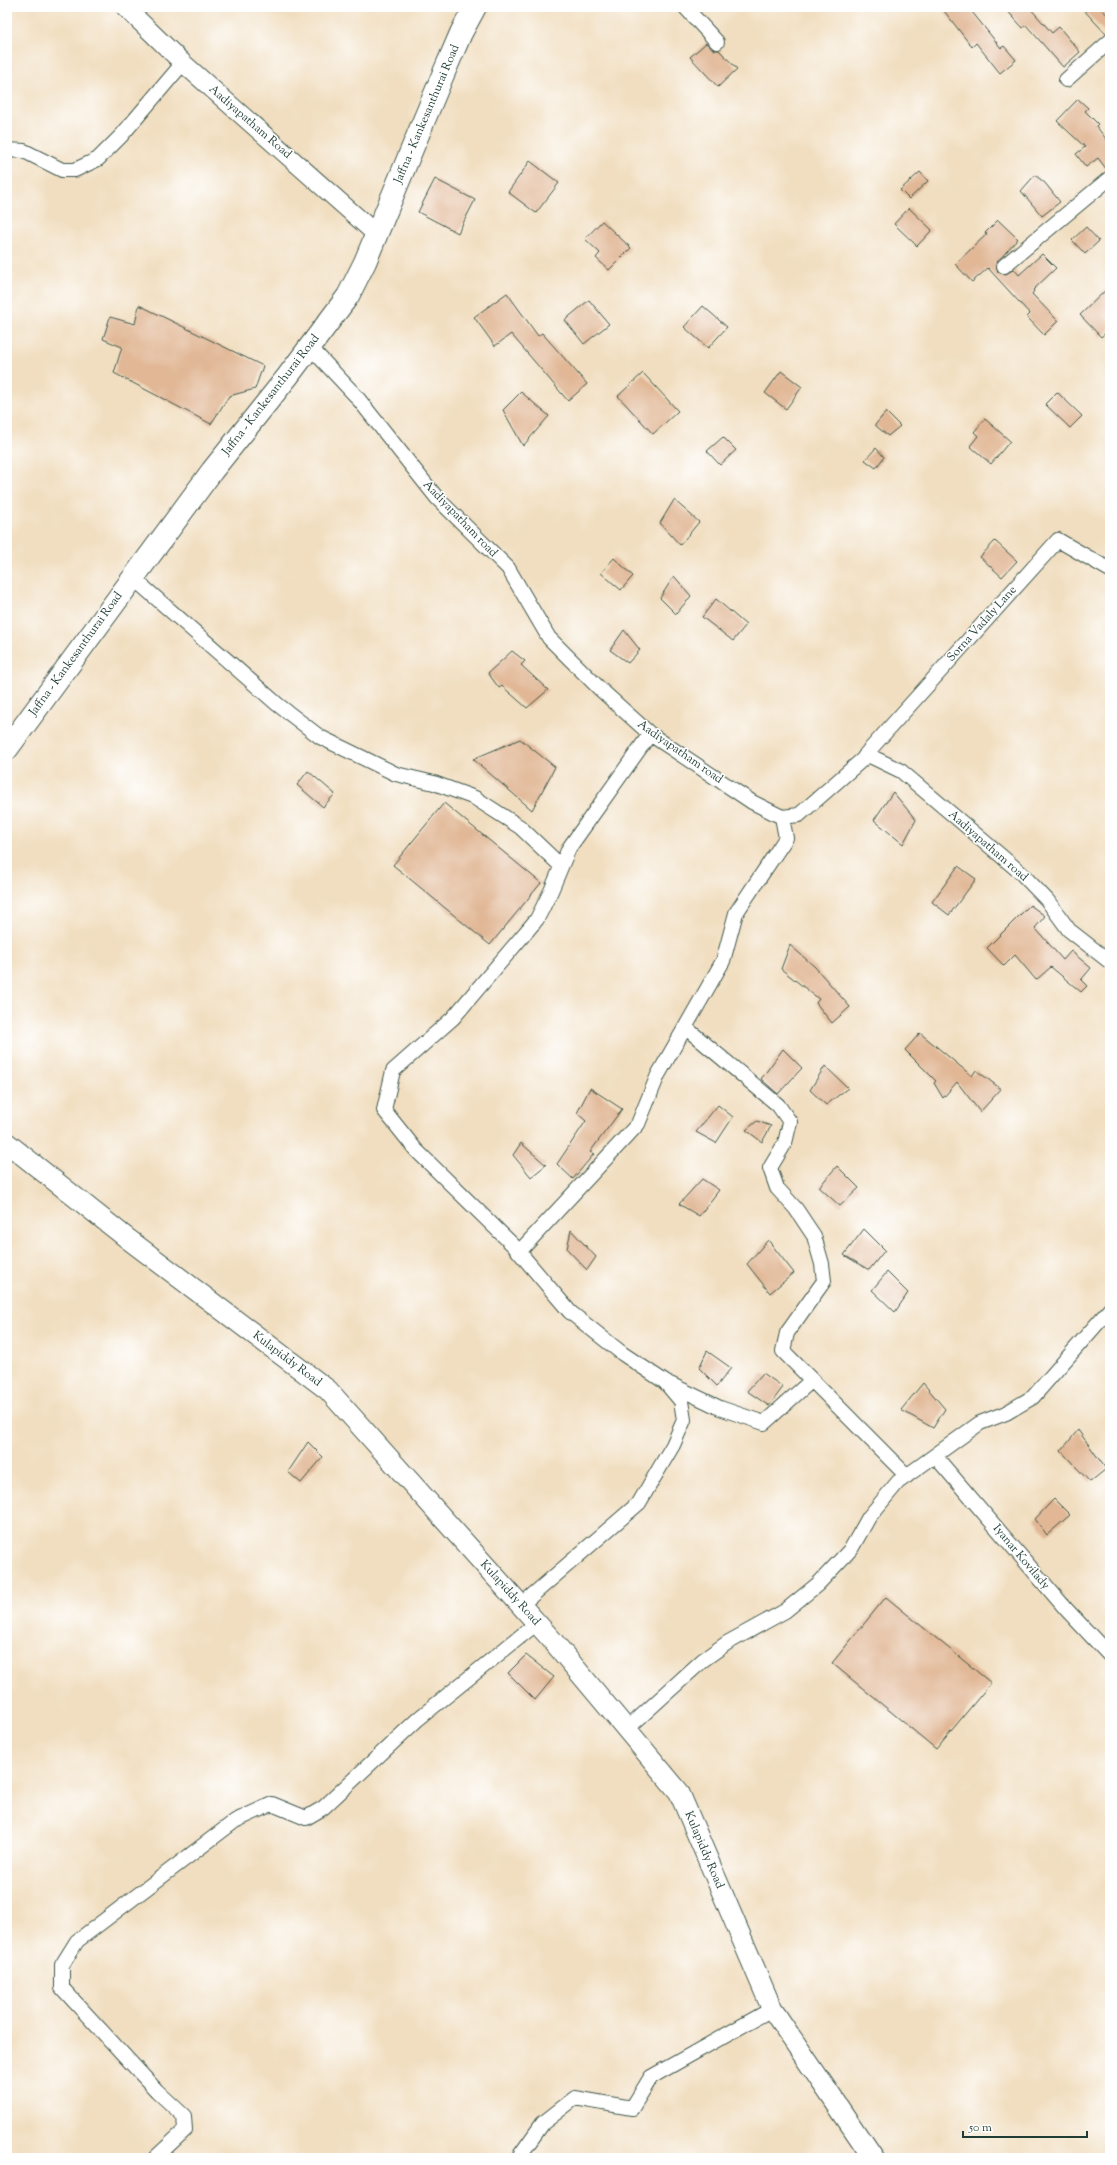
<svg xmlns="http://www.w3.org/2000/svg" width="1117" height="2165" font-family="'Sorts Mill Goudy',serif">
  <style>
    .building { fill: #e1b795 }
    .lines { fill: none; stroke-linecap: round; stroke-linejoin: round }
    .minor-casing { stroke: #3e5549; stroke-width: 16 }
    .tertiary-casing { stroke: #3e5549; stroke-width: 20 }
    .secondary-casing { stroke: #3e5549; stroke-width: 22 }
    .primary-casing { stroke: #3e5549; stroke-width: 24 }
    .minor { stroke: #fff; stroke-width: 14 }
    .tertiary { stroke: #fff; stroke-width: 18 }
    .secondary { stroke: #fff; stroke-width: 20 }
    .primary { stroke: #fff; stroke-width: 22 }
    .labels { text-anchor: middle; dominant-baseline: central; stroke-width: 3; stroke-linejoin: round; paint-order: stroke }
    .street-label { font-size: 12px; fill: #1f3d34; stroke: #fff }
  </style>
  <rect width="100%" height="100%" fill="#fff"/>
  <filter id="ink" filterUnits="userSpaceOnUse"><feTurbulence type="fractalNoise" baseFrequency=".025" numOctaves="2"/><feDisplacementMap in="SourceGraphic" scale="8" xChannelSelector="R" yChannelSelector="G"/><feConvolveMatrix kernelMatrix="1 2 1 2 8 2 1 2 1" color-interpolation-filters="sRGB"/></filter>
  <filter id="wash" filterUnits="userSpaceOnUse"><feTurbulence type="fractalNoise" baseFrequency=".012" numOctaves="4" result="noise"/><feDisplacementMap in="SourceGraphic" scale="16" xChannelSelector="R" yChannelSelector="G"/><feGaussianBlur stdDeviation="0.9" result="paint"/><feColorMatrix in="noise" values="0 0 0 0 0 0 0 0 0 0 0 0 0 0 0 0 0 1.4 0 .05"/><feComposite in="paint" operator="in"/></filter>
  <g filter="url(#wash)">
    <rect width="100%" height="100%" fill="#f1dec0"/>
    <g id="blocks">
      <!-- building -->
      <path class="building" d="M941,7H968L1001,48L1004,46L1016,60L1000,73L976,43L972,47Z
        M1004,7H1029L1052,33L1059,27L1080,52L1063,67L1026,25L1023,28Z
        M1081,7H1100L1110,18V33L1106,34Z
        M706,43L714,50H719L737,69L718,87L690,57Z
        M1078,99L1088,108L1085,111L1098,124L1096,126L1110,144V170H1107L1098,158L1086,167L1076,154L1085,147L1057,121Z
        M530,161L559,183L536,213L508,192Z
        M920,172L928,181L909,199L900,190Z
        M1035,175L1045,183L1060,202L1042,216L1021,191Z
        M435,179L475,200L458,233L418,212Z
        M909,208L932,230L917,246L894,224Z
        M998,220L1018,239L996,263L998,272L1006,274L1014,269L1019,275L1042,254L1056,268L1033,290L1034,291L1032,294L1058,321L1044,335L1027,317L1030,314L988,268L972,282L955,264L987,234L985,233Z
        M602,221L631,248L609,270L596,258L600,253L585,239Z
        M1086,227L1099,241L1085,254L1072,240Z
        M1110,286V329L1101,337L1080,315Z
        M507,293L538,336L542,333L587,384L568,401L511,334L495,346L474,317Z
        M589,300L609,324L584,344L565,320Z
        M139,305L263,366L255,389L229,396L211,424L114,373L122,347L103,339L110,317L135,324Z
        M703,306L727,327L708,348L684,327Z
        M781,371L802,387L786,409L765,393Z
        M643,373L678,411L653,434L618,396Z
        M521,392L549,416L523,446L503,410Z
        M1057,392L1082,416L1070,428L1045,404Z
        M886,412L900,426L888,436L875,425Z
        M985,419L1010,441L991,464L970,446L978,436L974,432Z
        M723,437L736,450L720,465L707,451Z
        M876,448L884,457L876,468L865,460Z
        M674,500L699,522L680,545L660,523Z
        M995,541L1017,561L1002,577L980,557Z
        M614,558L633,576L621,590L601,573Z
        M674,576L691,596L676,614L660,598Z
        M716,599L746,625L733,641L702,617Z
        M624,630L640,650L628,663L610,650Z
        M512,651L525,661L521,665L548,690L527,708L502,686L499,688L488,673Z
        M520,739L555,767L532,810L473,759Z
        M308,771L335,794L323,807L297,785Z
        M893,792L916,820L903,844L874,820Z
        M444,803L541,883L490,945L393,865Z
        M958,866L976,879L949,915L932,902Z
        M1030,905L1045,916L1035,928L1063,960L1071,951L1091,968L1081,980L1087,986L1081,992L1051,967L1036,980L1015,955L1004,966L987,948Z
        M790,945L815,967L850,1007L832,1023L816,1003L819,999L781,969Z
        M920,1033L972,1076L976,1070L1001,1089L980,1112L957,1082L943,1098L934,1083L936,1081L905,1050Z
        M783,1049L802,1068L778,1094L761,1079Z
        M825,1066L848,1088L826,1105L810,1090Z
        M590,1088L622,1109L590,1152L594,1154L573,1179L557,1164L586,1121L577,1113Z
        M718,1105L733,1117L716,1143L696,1132Z
        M757,1121L771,1126L762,1142L746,1130Z
        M521,1143L546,1165L531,1177L513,1155Z
        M837,1166L859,1188L840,1206L819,1187Z
        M702,1179L719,1190L699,1216L679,1204Z
        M864,1229L885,1250L869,1270L844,1255Z
        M571,1230L596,1257L587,1270L567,1249Z
        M768,1240L794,1273L770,1293L747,1264Z
        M887,1272L908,1293L895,1312L872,1290Z
        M707,1351L731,1368L717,1386L699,1368Z
        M763,1373L783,1387L769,1406L747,1391Z
        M923,1383L945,1409L933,1428L901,1410Z
        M1078,1430L1106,1469L1090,1482L1061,1451Z
        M308,1442L323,1457L301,1483L288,1472Z
        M1054,1499L1070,1515L1047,1535L1035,1519Z
        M886,1597L991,1683L936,1749L832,1663Z
        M526,1655L554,1677L535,1700L508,1673Z"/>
    </g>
  </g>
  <g filter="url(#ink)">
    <use href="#blocks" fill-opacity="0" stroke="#3e5549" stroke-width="1"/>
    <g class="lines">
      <defs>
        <path id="minor" d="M685,7L717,42
          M1066,80L1110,41
          M7,150L24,151L62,170H75L98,159L121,136L183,63
          M1004,266L1110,178
          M310,347L356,396L437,498L508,568L549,638L600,689L650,734L752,802L782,817L799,815L863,759L866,754L901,771L986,843L1021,873L1047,900L1069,930L1110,962
          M132,577L277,704L320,737L396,774L434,783L475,798L520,827L561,866
          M866,754L1058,540L1110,570
          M686,1028L778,1105L790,1122L785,1143L770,1168L777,1188L796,1209L814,1236L822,1264L824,1281L787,1333L783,1351L907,1476
          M519,1252L638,1124L658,1075L723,961L736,913L786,838L782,817
          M670,1384L720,1408L764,1423L811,1381
          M935,1456L1066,1609L1110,1656
          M521,1605L639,1503L673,1445L684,1420L681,1401L665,1382L623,1354L570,1312L514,1246L416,1150L384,1110L393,1071L453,1018L537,919L551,891L569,848L650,734
          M627,1729L703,1660L727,1643L785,1611L818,1584L851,1549L869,1517L898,1482L980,1423L1006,1413L1033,1397L1110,1309
          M155,2158L185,2130L184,2116L157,2091L62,1988V1965L77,1941L235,1821L272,1804L306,1818L323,1808L418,1719L537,1623
          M518,2158L543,2123L575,2098L632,2108L651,2077L772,2009"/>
        <path id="tertiary" d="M125,7L183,63L376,234"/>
        <path id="secondary" d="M7,1143L128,1239L328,1390L552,1640L679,1792L772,2009L873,2158"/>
        <path id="primary" d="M7,749L212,471L288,376L348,296L365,262L442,77L461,33L475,7"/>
      </defs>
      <!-- minor casing -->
      <use href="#minor" class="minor-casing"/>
      <!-- tertiary casing -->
      <use href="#tertiary" class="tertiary-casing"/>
      <!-- secondary casing -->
      <use href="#secondary" class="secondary-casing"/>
      <!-- primary casing -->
      <use href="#primary" class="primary-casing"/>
      <!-- minor -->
      <use href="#minor" class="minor"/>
      <!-- tertiary -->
      <use href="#tertiary" class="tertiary"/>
      <!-- secondary -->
      <use href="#secondary" class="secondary"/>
      <!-- primary -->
      <use href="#primary" class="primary"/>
    </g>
  </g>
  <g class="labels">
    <!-- street labels -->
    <g class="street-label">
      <text transform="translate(427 114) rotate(-67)">Jaffna - Kankesanthurai Road</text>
      <text transform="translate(250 122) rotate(41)">Aadiyapatham Road</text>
      <text transform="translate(271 395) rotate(-52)">Jaffna - Kankesanthurai Road</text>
      <text transform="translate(460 519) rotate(46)">Aadiyapatham road</text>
      <text transform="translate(982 624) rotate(-48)">Sorna Vadaly Lane</text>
      <text transform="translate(76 654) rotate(-54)">Jaffna - Kankesanthurai Road</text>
      <text transform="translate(680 752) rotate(35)">Aadiyapatham road</text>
      <text transform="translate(988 846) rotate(41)">Aadiyapatham road</text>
      <text transform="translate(287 1359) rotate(37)">Kulapiddy Road</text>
      <text transform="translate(1021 1557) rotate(50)">Iyanar Kovilady</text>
      <text transform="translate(510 1593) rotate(48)">Kulapiddy Road</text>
      <text transform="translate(704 1850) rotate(67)">Kulapiddy Road</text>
    </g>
  </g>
  <!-- margin -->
  <rect width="1117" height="2165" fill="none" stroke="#fff" stroke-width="24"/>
  <!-- scale -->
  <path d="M963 2131v6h124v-6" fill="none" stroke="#1f3d34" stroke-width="2"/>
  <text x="969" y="2131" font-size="12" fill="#1f3d34" stroke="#ffffff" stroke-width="3" paint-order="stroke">50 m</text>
</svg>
